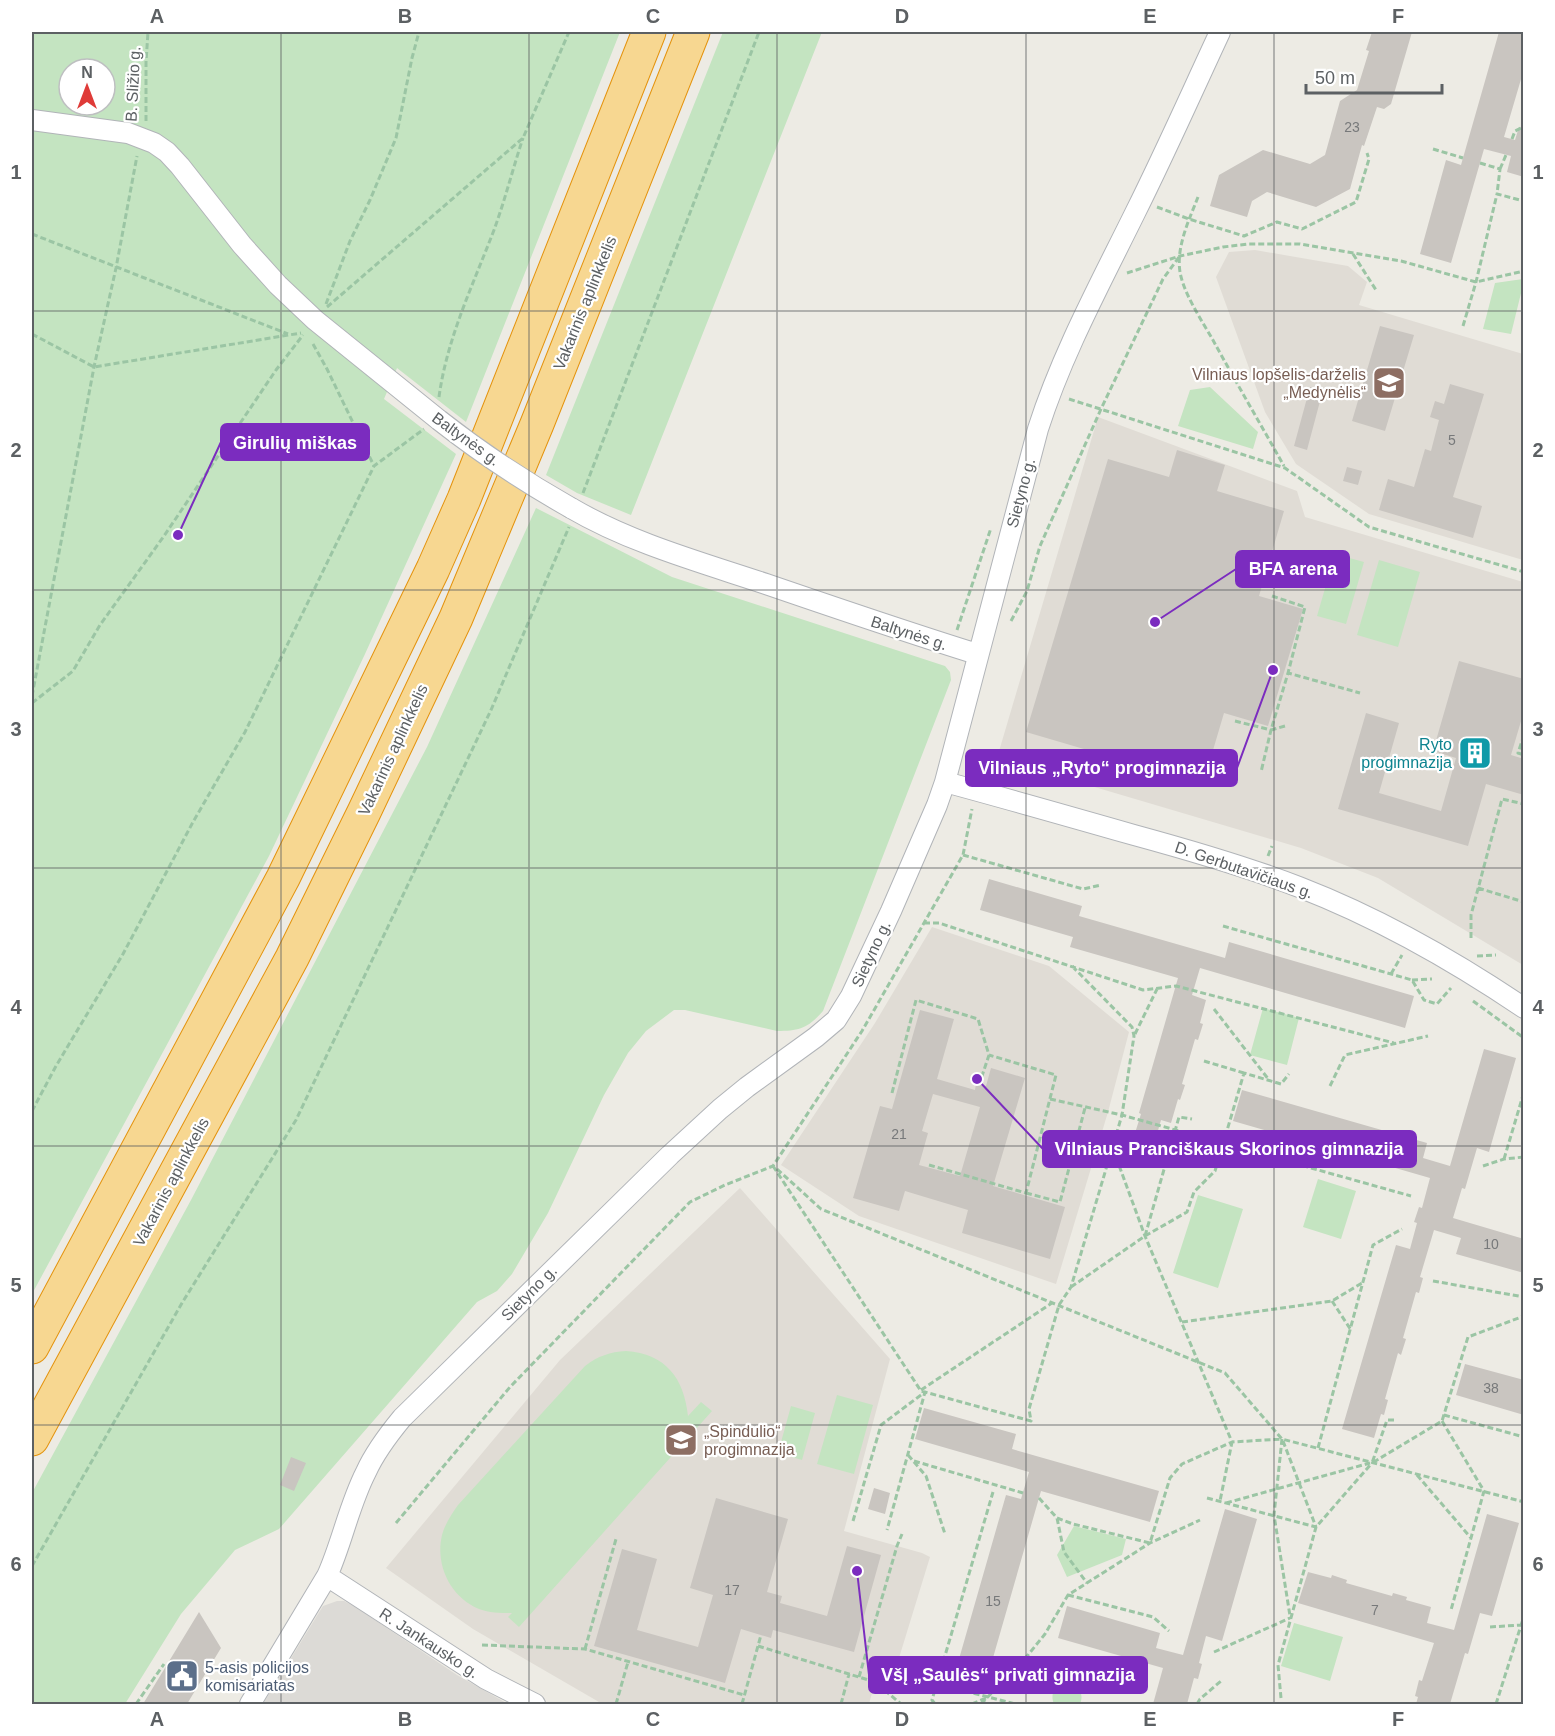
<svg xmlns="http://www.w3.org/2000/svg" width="1555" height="1736" font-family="Arial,sans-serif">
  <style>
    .industrial { fill: #dcdad6 }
    .education { fill: #e0dcd5 }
    .green { fill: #c4e4c1; fill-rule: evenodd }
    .building { fill: #c9c5c0; fill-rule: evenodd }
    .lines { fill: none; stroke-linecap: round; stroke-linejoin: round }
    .street-casing { stroke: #b1b4b8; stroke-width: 22 }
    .highway-casing { stroke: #e4930d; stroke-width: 35 }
    .path { stroke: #9bc5a4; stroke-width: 3; stroke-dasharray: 6 3; stroke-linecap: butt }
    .street { stroke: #fff; stroke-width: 20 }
    .highway { stroke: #f7d791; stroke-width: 33 }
    .street-bridge-casing { stroke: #b1b4b8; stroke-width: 22; stroke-linecap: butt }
    .street-bridge { stroke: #fff; stroke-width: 20 }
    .grid { fill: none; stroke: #5c6063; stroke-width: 1.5; stroke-opacity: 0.55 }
    .labels { text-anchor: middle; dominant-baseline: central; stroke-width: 4.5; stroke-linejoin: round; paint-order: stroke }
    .number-label { font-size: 14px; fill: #77797a }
    .street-label { font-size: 16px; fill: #5c6063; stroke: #fff }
    .education-label { font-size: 16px; fill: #785e54; stroke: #fff; text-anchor: end }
    .culture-label { font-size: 16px; fill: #0d838f; stroke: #fff; text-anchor: end }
    .service-label { font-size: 16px; fill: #4e5e75; stroke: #fff; text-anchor: start }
    .leader { fill: none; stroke: #7b2cbf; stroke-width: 2 }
    .callout-dot { fill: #7b2cbf; stroke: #fff; stroke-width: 2 }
    .callout { fill: #7b2cbf; stroke: #7b2cbf; stroke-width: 2 }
    .callout-label { font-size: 18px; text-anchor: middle; font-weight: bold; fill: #fff }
    .neatline { fill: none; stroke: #5c6063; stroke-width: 2 }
    .grid-label { font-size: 20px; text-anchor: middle; font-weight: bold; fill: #5c6063 }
  </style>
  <rect width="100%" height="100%" fill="#edebe4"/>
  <!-- industrial -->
  <path class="industrial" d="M337,1601H344L354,1606L457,1675L508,1704H263L323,1606Z"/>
  <!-- education -->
  <path class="education" d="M1255,250L1348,266L1367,282L1359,305L1523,354V560L1369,514L1296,464L1265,412L1216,277L1229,252Z
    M1098,417L1297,491L1305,517L1523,582V965L1378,878L1301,848L997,758Z
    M932,927L1049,966L1129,1032L1108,1112L1056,1284L859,1216L781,1165L875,1023Z
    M740,1188L890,1359L844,1531L922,1553L930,1557L895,1671L876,1678L869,1704H607L599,1702L473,1629L386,1568L560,1360Z"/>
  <!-- green -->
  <path class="green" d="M32,32H620L466,422L397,368L384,399L456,454L365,654L269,856L32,1294ZM69,69H105V105H69Z
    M723,32H822L631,515L577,493L546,475Z
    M1523,279V285L1511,334L1483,329L1495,283Z
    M1210,387L1258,432L1253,449L1178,426L1190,390Z
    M536,508L672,577L945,666L950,672L951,680L823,1011C808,1028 800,1031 777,1031L685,1010H674L646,1031L628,1053L604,1095L548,1213L512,1274L497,1291L477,1302L279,1529L235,1550L181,1614L125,1704H32V1493L191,1200L427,747Z
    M1335,554L1364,562L1346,624L1317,616Z
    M1379,560L1420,572L1398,647L1357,635Z
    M1263,1008L1299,1018L1287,1065L1250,1055Z
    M1318,1179L1356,1191L1341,1239L1303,1227Z
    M1198,1195L1243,1209L1218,1288L1173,1273Z
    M626,1351C666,1354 684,1378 688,1416L701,1402L712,1411L519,1627L508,1617L512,1613C501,1613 490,1613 479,1609C450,1597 435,1565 442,1535C445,1524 451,1515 458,1505L585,1366C598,1356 610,1352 626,1351Z
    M837,1395L873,1405L854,1474L817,1464Z
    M791,1406L815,1413L802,1460L778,1453Z
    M1074,1526L1126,1539L1122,1555L1067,1577L1057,1555Z
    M1294,1623L1343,1637L1330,1681L1281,1666Z
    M1063,1682C1077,1681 1085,1692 1080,1704H1054C1050,1695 1054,1686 1063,1682Z"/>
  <!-- building -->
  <path class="building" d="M1372,32H1412L1391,104L1384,109L1377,107L1364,146L1362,145L1350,189L1316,207L1267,192L1252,201L1247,217L1210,206L1219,175L1263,150L1310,164L1325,155L1340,101L1357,90L1369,51L1366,50Z
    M1499,32H1524V69L1504,137L1515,140L1519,127L1524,128V177L1507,172L1511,156L1484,149L1451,263L1420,254L1446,160L1461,165Z
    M1380,326L1414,335L1385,431L1352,421Z
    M1450,384L1484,394L1453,497L1482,506L1473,538L1379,510L1388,479L1414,487L1425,449L1431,451L1439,420L1430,417L1435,401L1444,404Z
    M1310,387L1323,390L1307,450L1294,446Z
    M1177,450L1225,465L1217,491L1284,511L1259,596L1303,609L1268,726L1224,713L1203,784L1026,732L1108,459L1169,477Z
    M1347,467L1362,471L1358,485L1343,481Z
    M1459,661L1524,679V711L1511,755L1524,759V795L1486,784L1468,846L1338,809L1366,713L1399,723L1379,793L1441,811L1456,758L1433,751Z
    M989,879L1082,906L1079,916L1225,958L1229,942L1414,996L1405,1028L1200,968L1192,995L1206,1000L1200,1023L1203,1024L1198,1040L1195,1039L1182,1084L1185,1085L1180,1100L1178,1099L1171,1123L1161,1120L1151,1155L1130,1149L1141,1114L1139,1113L1178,978L1070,947L1073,937L980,910Z
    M920,1010L954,1019L937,1079L975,1090L976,1084L986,1086L991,1068L1025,1078L993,1186L1065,1207L1050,1259L962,1233L968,1210L905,1191L899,1211L853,1198L880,1106L892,1109ZM933,1094L980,1107L960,1176L919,1165L928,1133L922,1131Z
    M1484,1049L1516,1058L1489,1152L1477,1148L1465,1189L1462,1188L1453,1218L1524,1239V1273L1456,1254L1461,1238L1434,1230L1420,1277L1423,1278L1419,1293L1416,1292L1403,1338L1406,1339L1401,1355L1398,1353L1385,1399L1388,1400L1384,1415L1381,1414L1374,1438L1342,1429L1396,1245L1410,1249L1417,1223L1414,1222L1419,1207L1422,1208L1430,1178L1233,1121L1242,1090L1427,1143L1423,1158L1450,1166Z
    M1465,1364L1524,1380V1415L1456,1395Z
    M924,1408L1016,1434L1012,1449L1159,1491L1150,1522L1041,1491L984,1689L953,1680L1006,1495L1021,1499L1029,1472L915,1439Z
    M291,1457L306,1463L294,1491L280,1485Z
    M874,1488L890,1493L885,1514L868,1509Z
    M716,1498L788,1519L767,1592L782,1596L780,1603L827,1616L847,1546L881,1555L854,1652L773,1630L771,1638L741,1629L725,1683L594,1646L622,1549L657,1559L637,1630L698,1647L713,1595L690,1588Z
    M1225,1509L1257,1519L1222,1641L1206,1636L1199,1663L1202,1664L1198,1679L1194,1678L1187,1704H1153L1163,1668L1058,1638L1067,1606L1160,1633L1156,1648L1183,1655Z
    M1487,1514L1519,1523L1492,1616L1480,1613L1468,1654L1465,1653L1450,1704H1416L1418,1697L1415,1696L1419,1680L1422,1681L1434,1643L1298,1603L1308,1572L1331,1578L1332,1575L1347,1580L1346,1583L1392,1596L1393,1593L1407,1597L1406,1600L1431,1607L1427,1623L1454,1630Z
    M199,1612L221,1648L187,1704H143Z"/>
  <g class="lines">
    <defs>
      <path id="street" d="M32,120L128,133L154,143L167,152L180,166L242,245L278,285L315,320L439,420
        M571,508C631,543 700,562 766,584C836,608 906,632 977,654
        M945,782C1008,799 1071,817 1134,835C1189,850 1245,866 1299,887C1379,918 1453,960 1524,1008
        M327,1576L486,1679L535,1704
        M250,1704L327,1576C342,1543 349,1505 366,1472C375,1452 388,1435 402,1418L670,1155L720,1109L747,1087L816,1037L836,1020L851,996L891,911L937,805L945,782L1038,429C1062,354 1100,284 1135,213C1165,153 1192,92 1220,32"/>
      <path id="highway" d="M32,1347L283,878L433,569L464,499L649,32
        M32,1439L292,958L364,812L456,618L537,424L693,32"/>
    </defs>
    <!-- street casing -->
    <use href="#street" class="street-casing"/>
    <!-- highway casing -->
    <use href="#highway" class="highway-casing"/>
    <!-- path -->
    <path class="path" d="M146,121V62L148,32
      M1512,139L1515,131L1521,128L1524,129
      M1433,149L1463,158
      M1480,163L1500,169L1497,194
      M1500,169L1506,155
      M1198,197C1189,220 1176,247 1180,272C1184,295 1203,322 1214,342C1237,384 1261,425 1284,466
      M1157,207L1189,219L1244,236L1277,222L1302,229L1356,202L1369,159L1367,153
      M32,234L288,334
      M1353,254L1376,290
      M1127,273L1180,256L1223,247L1249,244H1300L1401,261L1476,282L1524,271
      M326,304L350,241L370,200L396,138L412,58L419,32
      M327,307L523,138L569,32
      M1463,326L1476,282L1497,194L1524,201
      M32,334L94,367L301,333
      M313,344L327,369L374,466
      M439,397C447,338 473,285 494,230C505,200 513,168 523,138
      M1069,399L1285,468L1369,527L1524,572
      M583,493L759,32
      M1272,596L1305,607L1288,673
      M1011,621L1027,591L1040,546L1101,409L1163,279L1179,257
      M957,630L991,528
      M32,696L94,367L116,268L137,156
      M32,703L73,671L100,625L164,536L276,370L303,335
      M1235,721L1271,730L1261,772
      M1285,726L1271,730L1288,673L1360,693
      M1524,735L1518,753L1524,755
      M976,773L977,760
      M963,855L1083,889L1101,885
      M1268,856L1272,846
      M1478,888L1524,902
      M924,923H939L1143,990L1176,986L1394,1043
      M1223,926L1412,980L1424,1000L1437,1004L1451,988
      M1471,938V915L1502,799L1524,804
      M1477,956L1496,955
      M1391,974L1402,955
      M1412,980L1432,979
      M1473,1001L1524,1038
      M1214,1009L1269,1080
      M1135,1034L1157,989
      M1204,1061L1244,1073
      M1330,1086L1345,1055L1428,1036
      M892,1093L916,1000L978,1019L989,1055L981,1079
      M1050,1099L1122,1115L1411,1196
      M32,1111L56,1066L123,954L193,822L245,732L374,466L424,429
      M1113,1149L1145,1236L1232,1442L1220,1501
      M1504,1159L1524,1092
      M929,1165L1026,1193L1056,1075L989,1055
      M773,1166L921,1391L1031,1421L1029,1409L1059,1305L1071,1287L1122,1115L1134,1036L1132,1027L1072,966
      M1483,1166L1504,1159L1524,1157
      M777,1169L821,1209L1225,1373L1282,1439L1524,1502
      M1026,1193L1060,1202L1085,1108
      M1145,1236L1187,1212L1194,1192L1215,1171L1244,1073L1281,1084L1289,1074
      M1433,1281L1524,1297
      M1071,1287L1145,1236L1179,1117L1192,1119
      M1332,1301L1351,1330
      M1182,1322L1332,1301L1362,1283
      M921,1390L1052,1303
      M1444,1415L1524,1437
      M1394,1420H1387L1372,1463L1442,1421L1468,1337L1524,1316
      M1442,1421L1484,1491L1451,1610
      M1282,1439L1274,1515L1290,1616
      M1283,1441L1316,1527
      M1318,1448L1373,1245L1402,1229
      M908,1455L926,1476L945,1534
      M914,1461L1023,1493
      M1417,1475L1471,1538
      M1039,1498L1057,1518L1064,1552L1087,1583
      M1207,1498L1316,1527
      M1226,1503L1370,1463
      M1057,1518L1073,1524L1150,1543L1170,1478L1182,1464L1232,1442L1282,1439
      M853,1521L881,1425L925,1392L887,1530
      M396,1523L510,1387L690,1202L725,1185L773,1166L862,1031L963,855L972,809
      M32,1566L182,1303L296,1120L491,710L569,527
      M1068,1595L1153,1617L1169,1631
      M1490,1627L1521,1625
      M482,1645L585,1649L744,1695
      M758,1646L875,1682L901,1704
      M585,1649L616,1539
      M1214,1652L1290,1618
      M904,1675L1015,1704
      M859,1677L897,1546L902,1534
      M1281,1698L1278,1665L1316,1527L1372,1463
      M136,1704L164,1664
      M616,1704L628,1662
      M742,1704L761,1635
      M841,1704L849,1674
      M935,1704L932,1700L993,1492
      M972,1704L986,1698
      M981,1704L1028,1655L1045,1634L1068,1595L1150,1543L1200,1520
      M1197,1704L1200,1699L1221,1681
      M1496,1704L1524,1616"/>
    <!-- street -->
    <use href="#street" class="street"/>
    <!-- highway -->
    <use href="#highway" class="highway"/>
    <defs>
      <path id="street-bridge" d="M439,420C481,453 525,482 571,508"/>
    </defs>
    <!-- street-bridge casing -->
    <use href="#street-bridge" class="street-bridge-casing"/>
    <!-- street-bridge -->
    <use href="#street-bridge" class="street-bridge"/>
  </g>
  <!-- grid -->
  <path class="grid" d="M281,32V1704M529,32V1704M777,32V1704M1026,32V1704M1274,32V1704M32,311H1524M32,590H1524M32,868H1524M32,1146H1524M32,1425H1524"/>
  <!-- icons -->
  <defs>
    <symbol id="school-square" viewBox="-11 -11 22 22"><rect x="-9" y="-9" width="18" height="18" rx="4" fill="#8d6e63" stroke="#fff"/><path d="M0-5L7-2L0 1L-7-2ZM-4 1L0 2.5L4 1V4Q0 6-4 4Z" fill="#fff"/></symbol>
    <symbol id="building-square" viewBox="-11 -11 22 22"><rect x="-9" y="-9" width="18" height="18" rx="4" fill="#0f9aa8" stroke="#fff"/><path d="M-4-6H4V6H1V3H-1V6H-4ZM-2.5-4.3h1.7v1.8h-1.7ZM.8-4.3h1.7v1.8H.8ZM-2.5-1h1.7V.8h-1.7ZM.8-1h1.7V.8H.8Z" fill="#fff"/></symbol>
    <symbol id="civic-square" viewBox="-11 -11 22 22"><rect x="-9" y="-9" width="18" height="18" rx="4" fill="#5c6f8a" stroke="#fff"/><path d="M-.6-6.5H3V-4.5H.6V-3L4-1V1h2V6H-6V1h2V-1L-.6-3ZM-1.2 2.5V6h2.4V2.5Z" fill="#fff"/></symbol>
  </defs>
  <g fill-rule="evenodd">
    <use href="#school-square" x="1370" y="364" width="38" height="38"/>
    <use href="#building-square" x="1456" y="734" width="38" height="38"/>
    <use href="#school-square" x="662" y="1421" width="38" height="38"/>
    <use href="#civic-square" x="163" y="1657" width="38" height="38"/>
  </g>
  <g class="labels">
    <!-- number labels -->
    <g class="number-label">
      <text x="1352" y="127">23</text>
      <text x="1452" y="440">5</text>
      <text x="899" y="1134">21</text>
      <text x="1491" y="1244">10</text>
      <text x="1491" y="1388">38</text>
      <text x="732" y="1590">17</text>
      <text x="993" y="1601">15</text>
      <text x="1375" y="1610">7</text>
    </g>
    <!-- street labels -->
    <g class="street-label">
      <text transform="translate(133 84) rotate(-87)">B. Sližio g.</text>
      <text transform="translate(585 303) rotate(-68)">Vakarinis aplinkkelis</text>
      <text transform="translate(466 439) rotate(36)">Baltynės g.</text>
      <text transform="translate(1021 493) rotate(-75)">Sietyno g.</text>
      <text transform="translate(909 633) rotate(18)">Baltynės g.</text>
      <text transform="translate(393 750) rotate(-65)">Vakarinis aplinkkelis</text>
      <text transform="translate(1244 870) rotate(19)">D. Gerbutavičiaus g.</text>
      <text transform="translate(871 954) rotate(-65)">Sietyno g.</text>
      <text transform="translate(171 1182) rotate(-62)">Vakarinis aplinkkelis</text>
      <text transform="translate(529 1293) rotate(-45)">Sietyno g.</text>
      <text transform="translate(429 1643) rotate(33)">R. Jankausko g.</text>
    </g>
    <!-- education labels -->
    <g class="education-label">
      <text x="1366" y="374">Vilniaus lopšelis-darželis<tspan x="1366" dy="18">„Medynėlis“</tspan></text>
      <text x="704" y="1431" text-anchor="start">„Spindulio“<tspan x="704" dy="18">progimnazija</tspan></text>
    </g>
    <!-- culture labels -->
    <g class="culture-label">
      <text x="1452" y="744">Ryto<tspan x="1452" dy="18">progimnazija</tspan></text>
    </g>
    <!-- service labels -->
    <g class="service-label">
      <text x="205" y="1667">5-asis policijos<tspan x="205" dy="18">komisariatas</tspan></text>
    </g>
  </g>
  <!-- callouts -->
  <path class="leader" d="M178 535L221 442M1155 622L1236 569M1273 670L1237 768M977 1079L1043 1149M857 1571L869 1675"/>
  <g class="callout-dot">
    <circle cx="178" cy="535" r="6"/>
    <circle cx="1155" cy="622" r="6"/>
    <circle cx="1273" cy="670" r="6"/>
    <circle cx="977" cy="1079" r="6"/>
    <circle cx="857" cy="1571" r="6"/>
  </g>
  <g class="callout">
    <rect x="221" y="424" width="148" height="36" rx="6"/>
    <rect x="1236" y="551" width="113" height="36" rx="6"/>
    <rect x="966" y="750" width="271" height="36" rx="6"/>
    <rect x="1043" y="1131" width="373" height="36" rx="6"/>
    <rect x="869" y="1657" width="278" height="36" rx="6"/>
  </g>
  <g class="callout-label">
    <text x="295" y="449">Girulių miškas</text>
    <text x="1293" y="575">BFA arena</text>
    <text x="1102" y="774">Vilniaus „Ryto“ progimnazija</text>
    <text x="1229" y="1155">Vilniaus Pranciškaus Skorinos gimnazija</text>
    <text x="1008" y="1681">VšĮ „Saulės“ privati gimnazija</text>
  </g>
  <!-- border -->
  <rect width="1555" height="1736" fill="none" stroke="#ffffff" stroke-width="66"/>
  <!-- north arrow -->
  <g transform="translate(87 87)"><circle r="28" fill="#ffffff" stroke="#bebfc1" stroke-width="1.5"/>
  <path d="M0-4.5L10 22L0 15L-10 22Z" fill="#df3b38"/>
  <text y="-9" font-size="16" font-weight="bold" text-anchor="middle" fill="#5c6063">N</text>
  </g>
  <!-- scale -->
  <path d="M1306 84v9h136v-9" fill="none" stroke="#5c6063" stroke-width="3"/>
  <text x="1315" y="84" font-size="18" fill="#5c6063" stroke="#ffffff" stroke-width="4.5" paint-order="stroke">50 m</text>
  <rect x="33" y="33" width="1489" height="1670" class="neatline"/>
  <g class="grid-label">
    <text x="157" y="23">A</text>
    <text x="405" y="23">B</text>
    <text x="653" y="23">C</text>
    <text x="902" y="23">D</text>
    <text x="1150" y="23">E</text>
    <text x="1398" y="23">F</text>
    <text x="16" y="179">1</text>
    <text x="1538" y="179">1</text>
    <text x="16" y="457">2</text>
    <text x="1538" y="457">2</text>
    <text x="16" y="736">3</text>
    <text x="1538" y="736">3</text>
    <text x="16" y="1014">4</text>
    <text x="1538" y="1014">4</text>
    <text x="16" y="1292">5</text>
    <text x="1538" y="1292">5</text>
    <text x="16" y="1571">6</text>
    <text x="1538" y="1571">6</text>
    <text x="157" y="1726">A</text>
    <text x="405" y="1726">B</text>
    <text x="653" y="1726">C</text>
    <text x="902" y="1726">D</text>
    <text x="1150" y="1726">E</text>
    <text x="1398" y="1726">F</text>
  </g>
</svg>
